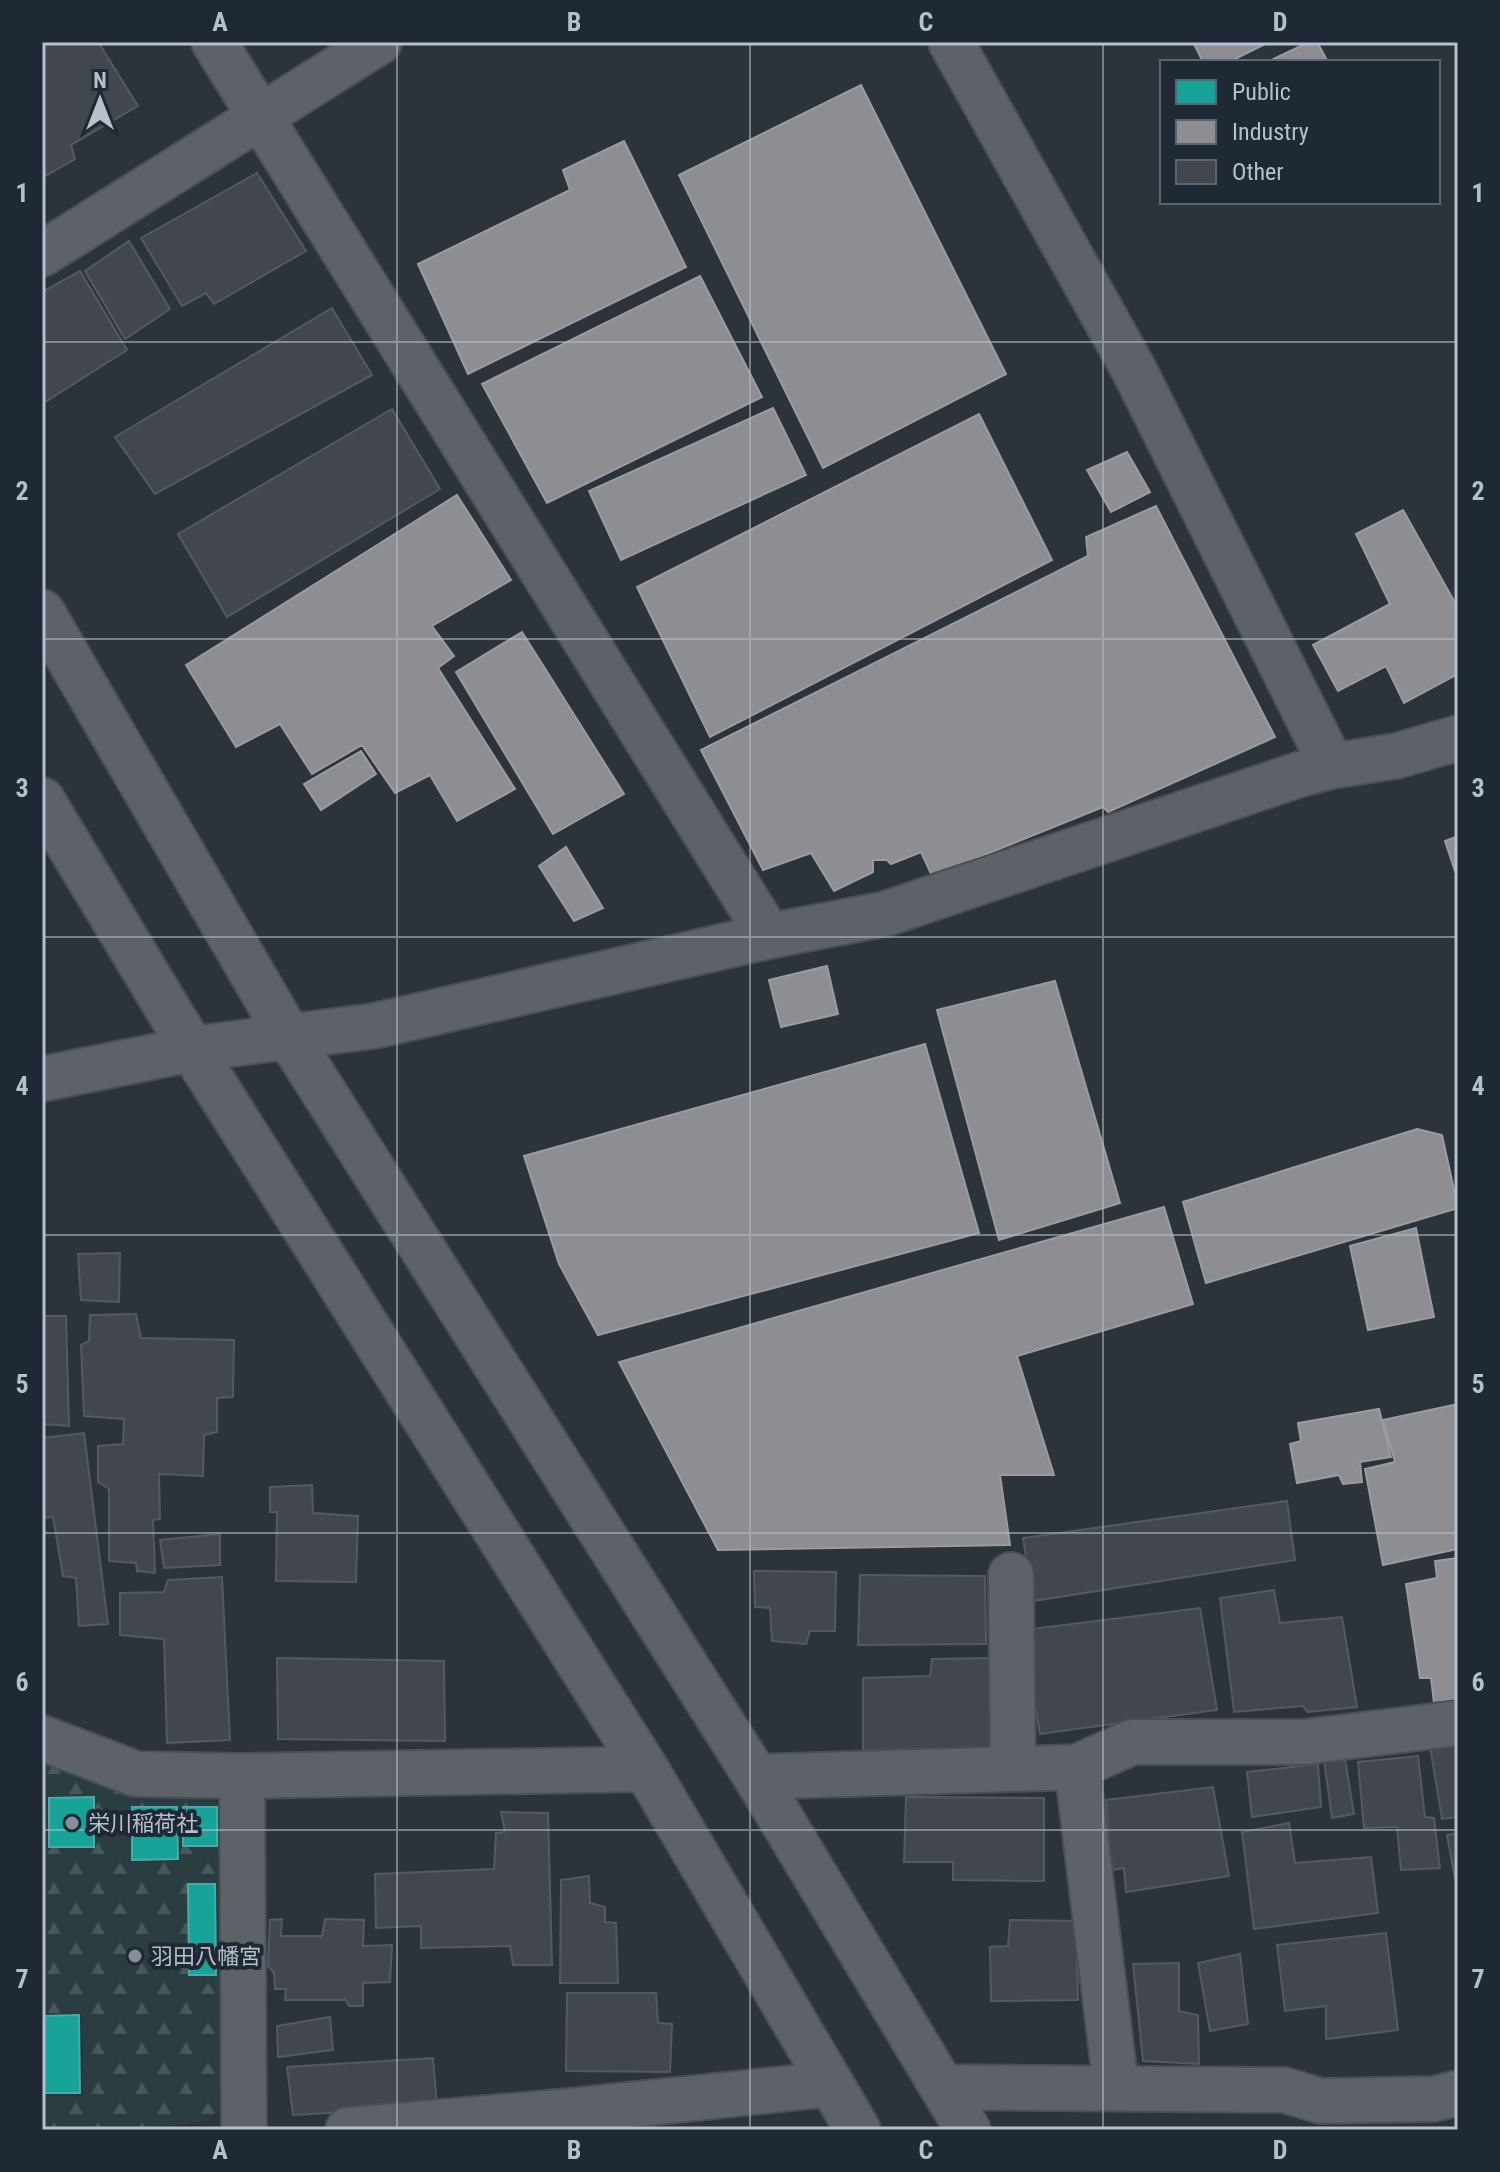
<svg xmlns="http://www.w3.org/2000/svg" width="1500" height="2172" font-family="'Roboto Condensed','Noto Sans JP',sans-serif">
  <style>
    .forest { fill: url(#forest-firs) }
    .public { fill: #17a398; stroke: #47aba7; stroke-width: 2 }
    .industry { fill: #8d8d92; stroke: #9a9ca3; stroke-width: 2 }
    .building { fill: #42474d; stroke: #545a62; stroke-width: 2 }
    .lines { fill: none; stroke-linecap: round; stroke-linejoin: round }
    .minor-casing { stroke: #4a4f55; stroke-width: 48 }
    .minor { stroke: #5d6168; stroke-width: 44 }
    .grid { fill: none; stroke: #b7bfcb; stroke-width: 2; stroke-opacity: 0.55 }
    .poi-dot { fill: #878e98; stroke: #1f2936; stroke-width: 3 }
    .labels { text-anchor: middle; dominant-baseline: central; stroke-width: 8; stroke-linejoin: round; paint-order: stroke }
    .poi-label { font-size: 22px; fill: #b7bfcb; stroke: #1f2936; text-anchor: start }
    .neatline { fill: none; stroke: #b7bfcb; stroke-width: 3 }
    .grid-label { font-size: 26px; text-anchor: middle; font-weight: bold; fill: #b7bfcb }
  </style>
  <defs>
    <pattern id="forest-firs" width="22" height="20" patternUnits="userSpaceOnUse" patternTransform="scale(2)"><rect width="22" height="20" fill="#2a3d40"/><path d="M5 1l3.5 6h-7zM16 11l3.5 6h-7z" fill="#47575a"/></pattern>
  </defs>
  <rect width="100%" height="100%" fill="#2d333a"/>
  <!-- forest -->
  <path class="forest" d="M42,1754L210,1796L227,1812L230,2100L208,2121L127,2130H42V2097L83,2096L82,2014L42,2013Z"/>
  <!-- public -->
  <path class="public" d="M94,1797V1847H49V1798Z
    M132,1807H177L178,1859L132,1860Z
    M183,1807H217V1846H183Z
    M188,1884H215L216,1975H189Z
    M79,2015L80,2093H42V2016Z"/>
  <!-- industry -->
  <path class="industry" d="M1193,42H1269L1229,62H1203Z
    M1309,42H1317L1328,62H1267Z
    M861,85L1006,374L823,468L679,175Z
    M624,141L686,267L468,374L418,264L570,190L563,170Z
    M700,276L762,397L547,503L482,384Z
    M773,408L806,475L621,560L589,491Z
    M979,414L1052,560L710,737L637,587Z
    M1127,452L1150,492L1111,512L1087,470Z
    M457,495L511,580L432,626L454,656L438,668L515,789L457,821L430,775L395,793L362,745L312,774L280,724L236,747L186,665Z
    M1156,506L1275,737L1108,812L1103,807L932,876L921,852L891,864L887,860H873V872L834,891L811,853L763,870L701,750L1088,556L1086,537Z
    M1403,510L1458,608V674L1404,703L1386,666L1338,691L1313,645L1390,604L1356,534Z
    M522,632L624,794L553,834L456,672Z
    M361,751L376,774L321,810L304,784Z
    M1458,836V880L1445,841Z
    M566,847L603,908L574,921L539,866Z
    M827,966L838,1014L781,1027L769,980Z
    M1055,981L1120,1203L999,1240L937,1010Z
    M925,1044L979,1233L598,1335L559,1264L524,1156Z
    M1417,1129L1442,1135L1458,1208L1206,1283L1183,1202Z
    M1164,1207L1193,1304L1017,1356L1054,1475H1000L1010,1545L718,1550L619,1362Z
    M1416,1228L1434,1317L1368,1330L1350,1246Z
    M1458,1404V1549L1383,1565L1365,1469L1395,1462L1383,1420Z
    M1379,1409L1391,1457L1360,1462L1362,1482L1343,1484L1339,1475L1297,1483L1290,1444L1301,1441L1298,1423Z
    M1458,1558V1699L1434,1703L1431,1678H1420L1406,1584L1437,1578L1435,1561Z"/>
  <!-- building -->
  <path class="building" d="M42,42H98L138,106L71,145L75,159L42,178Z
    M257,173L306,251L214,304L206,293L182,306L141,238Z
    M129,241L170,309L125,339L85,271Z
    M80,271L127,350L42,404V292Z
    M332,308L372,375L155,494L115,437Z
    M392,409L440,489L227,617L178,534Z
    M120,1253L119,1302L81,1300L78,1254Z
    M136,1314L141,1338L234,1340L233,1397L217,1398V1432L204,1435L203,1476L159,1474L160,1519L153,1520L155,1573L137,1571L136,1563L109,1561V1489L98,1482V1446L123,1444L124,1419L84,1416L81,1345L89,1341L90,1315Z
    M42,1316H66L69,1426L42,1424Z
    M84,1433L108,1624L79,1626L76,1578L63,1576L53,1517L42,1518V1438Z
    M312,1485L313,1513L358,1516L356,1582L276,1581L277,1512H270V1487Z
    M1287,1501L1295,1560L1033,1601L1023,1538Z
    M220,1534V1565L164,1568L160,1540Z
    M754,1571L836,1572L835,1631H810L806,1644L772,1641L770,1608L755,1607Z
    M860,1575L985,1576L986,1644L858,1645Z
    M222,1577L230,1740L167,1743L164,1639L120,1635V1593L164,1592L168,1580Z
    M1274,1590L1280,1623L1342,1617L1357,1707L1307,1712L1303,1706L1234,1712L1220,1598Z
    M1200,1608L1217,1710L1040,1734L1023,1630Z
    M277,1658L444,1661L445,1741L278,1739Z
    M992,1658L1001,1748L863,1750V1678L930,1676L932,1659Z
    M1458,1742V1817L1442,1819L1430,1746Z
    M1418,1756L1425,1817L1434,1818L1440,1868L1401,1870L1397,1827L1364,1828L1358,1762Z
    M1345,1759L1354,1814L1332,1818L1324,1760Z
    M1318,1764L1321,1807L1252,1817L1247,1772Z
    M1213,1787L1229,1876L1126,1892L1124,1868L1111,1870L1106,1800Z
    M906,1797L1044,1798V1881L953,1880V1862H904Z
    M501,1812L548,1813L552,1965H513L510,1946L421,1948V1926L376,1928L375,1874L494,1869L496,1833L505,1832Z
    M1289,1823L1295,1863L1371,1857L1378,1913L1254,1929L1242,1832Z
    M1458,1833V1895L1447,1835Z
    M589,1876L590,1903L605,1907V1922L616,1923L618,1983H560L561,1880Z
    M282,1919L281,1936H322L325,1919L364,1920L363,1946L392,1945L390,1982L363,1983V2006H349L346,2000H285L286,1989H275L274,1973L268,1966L270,1920Z
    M1010,1920L1076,1921L1078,2000L991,2001L990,1947L1008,1946Z
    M1386,1933L1398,2030L1326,2039V2006L1285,2011L1277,1945Z
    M1240,1954L1248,2024L1210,2031L1198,1963Z
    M1179,1963V2011L1198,2015L1199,2064L1143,2061L1133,1964Z
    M567,1993H656L658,2023L672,2024L670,2072L566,2071Z
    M330,2017L333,2050L278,2057L277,2026Z
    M433,2058L437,2107L293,2115L287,2067Z"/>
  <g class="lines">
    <defs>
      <path id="minor" d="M214,42L769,936
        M951,42L1134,370L1332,766
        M42,254L379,42
        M42,612L289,1037L756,1777L968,2130
        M42,800L192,1049L646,1769L858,2130
        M42,1079L192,1049L374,1026L769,936L885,914L1301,774L1332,766L1396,756L1458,738
        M1011,1575L1013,1769
        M42,1738L136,1774L242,1776L646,1769
        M1077,1767L1116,2087
        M242,1776L244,2130
        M756,1777L1077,1767L1132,1742H1304L1458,1723
        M944,2087L1284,2090L1321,2101L1434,2099L1458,2093
        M348,2130L570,2111L830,2084"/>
    </defs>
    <!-- minor casing -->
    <use href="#minor" class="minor-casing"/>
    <!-- minor -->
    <use href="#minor" class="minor"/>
  </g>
  <!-- grid -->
  <path class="grid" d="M397,42V2130M750,42V2130M1103,42V2130M42,342H1458M42,639H1458M42,937H1458M42,1235H1458M42,1533H1458M42,1830H1458"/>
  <!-- markers -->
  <g class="poi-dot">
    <circle cx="72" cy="1823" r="8"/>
    <circle cx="135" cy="1956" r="8"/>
  </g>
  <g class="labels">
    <!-- poi labels -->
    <g class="poi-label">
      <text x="88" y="1823">栄川稲荷社</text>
      <text x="151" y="1956">羽田八幡宮</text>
    </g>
  </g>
  <!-- border -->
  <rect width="1500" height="2172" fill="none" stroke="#1f2936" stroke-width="88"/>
  <!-- legend -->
  <rect x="1160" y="60" width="280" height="144" fill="#1f2936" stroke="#5c6572" stroke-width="2"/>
  <rect x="1176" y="80" width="40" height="24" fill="#17a398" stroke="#5c6572" stroke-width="2"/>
  <text x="1232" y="100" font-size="24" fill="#b7bfcb">Public</text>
  <rect x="1176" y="120" width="40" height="24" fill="#8d8d92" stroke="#5c6572" stroke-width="2"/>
  <text x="1232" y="140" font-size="24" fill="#b7bfcb">Industry</text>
  <rect x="1176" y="160" width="40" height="24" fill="#42474d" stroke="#5c6572" stroke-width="2"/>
  <text x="1232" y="180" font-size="24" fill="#b7bfcb">Other</text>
  <!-- north arrow -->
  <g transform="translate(100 100)" stroke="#1f2936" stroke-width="6" paint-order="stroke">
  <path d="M0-6L14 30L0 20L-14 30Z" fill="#b7bfcb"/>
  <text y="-12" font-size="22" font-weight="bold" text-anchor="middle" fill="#b7bfcb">N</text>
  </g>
  <rect x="44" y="44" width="1412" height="2084" class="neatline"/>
  <g class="grid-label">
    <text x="220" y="31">A</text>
    <text x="574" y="31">B</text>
    <text x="926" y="31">C</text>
    <text x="1280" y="31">D</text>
    <text x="22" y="202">1</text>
    <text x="1478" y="202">1</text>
    <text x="22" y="500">2</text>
    <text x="1478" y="500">2</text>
    <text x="22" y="797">3</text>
    <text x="1478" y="797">3</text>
    <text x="22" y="1095">4</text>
    <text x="1478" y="1095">4</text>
    <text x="22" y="1393">5</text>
    <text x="1478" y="1393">5</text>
    <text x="22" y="1691">6</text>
    <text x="1478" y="1691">6</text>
    <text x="22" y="1988">7</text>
    <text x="1478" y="1988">7</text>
    <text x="220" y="2159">A</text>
    <text x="574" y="2159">B</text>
    <text x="926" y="2159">C</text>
    <text x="1280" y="2159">D</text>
  </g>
</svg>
